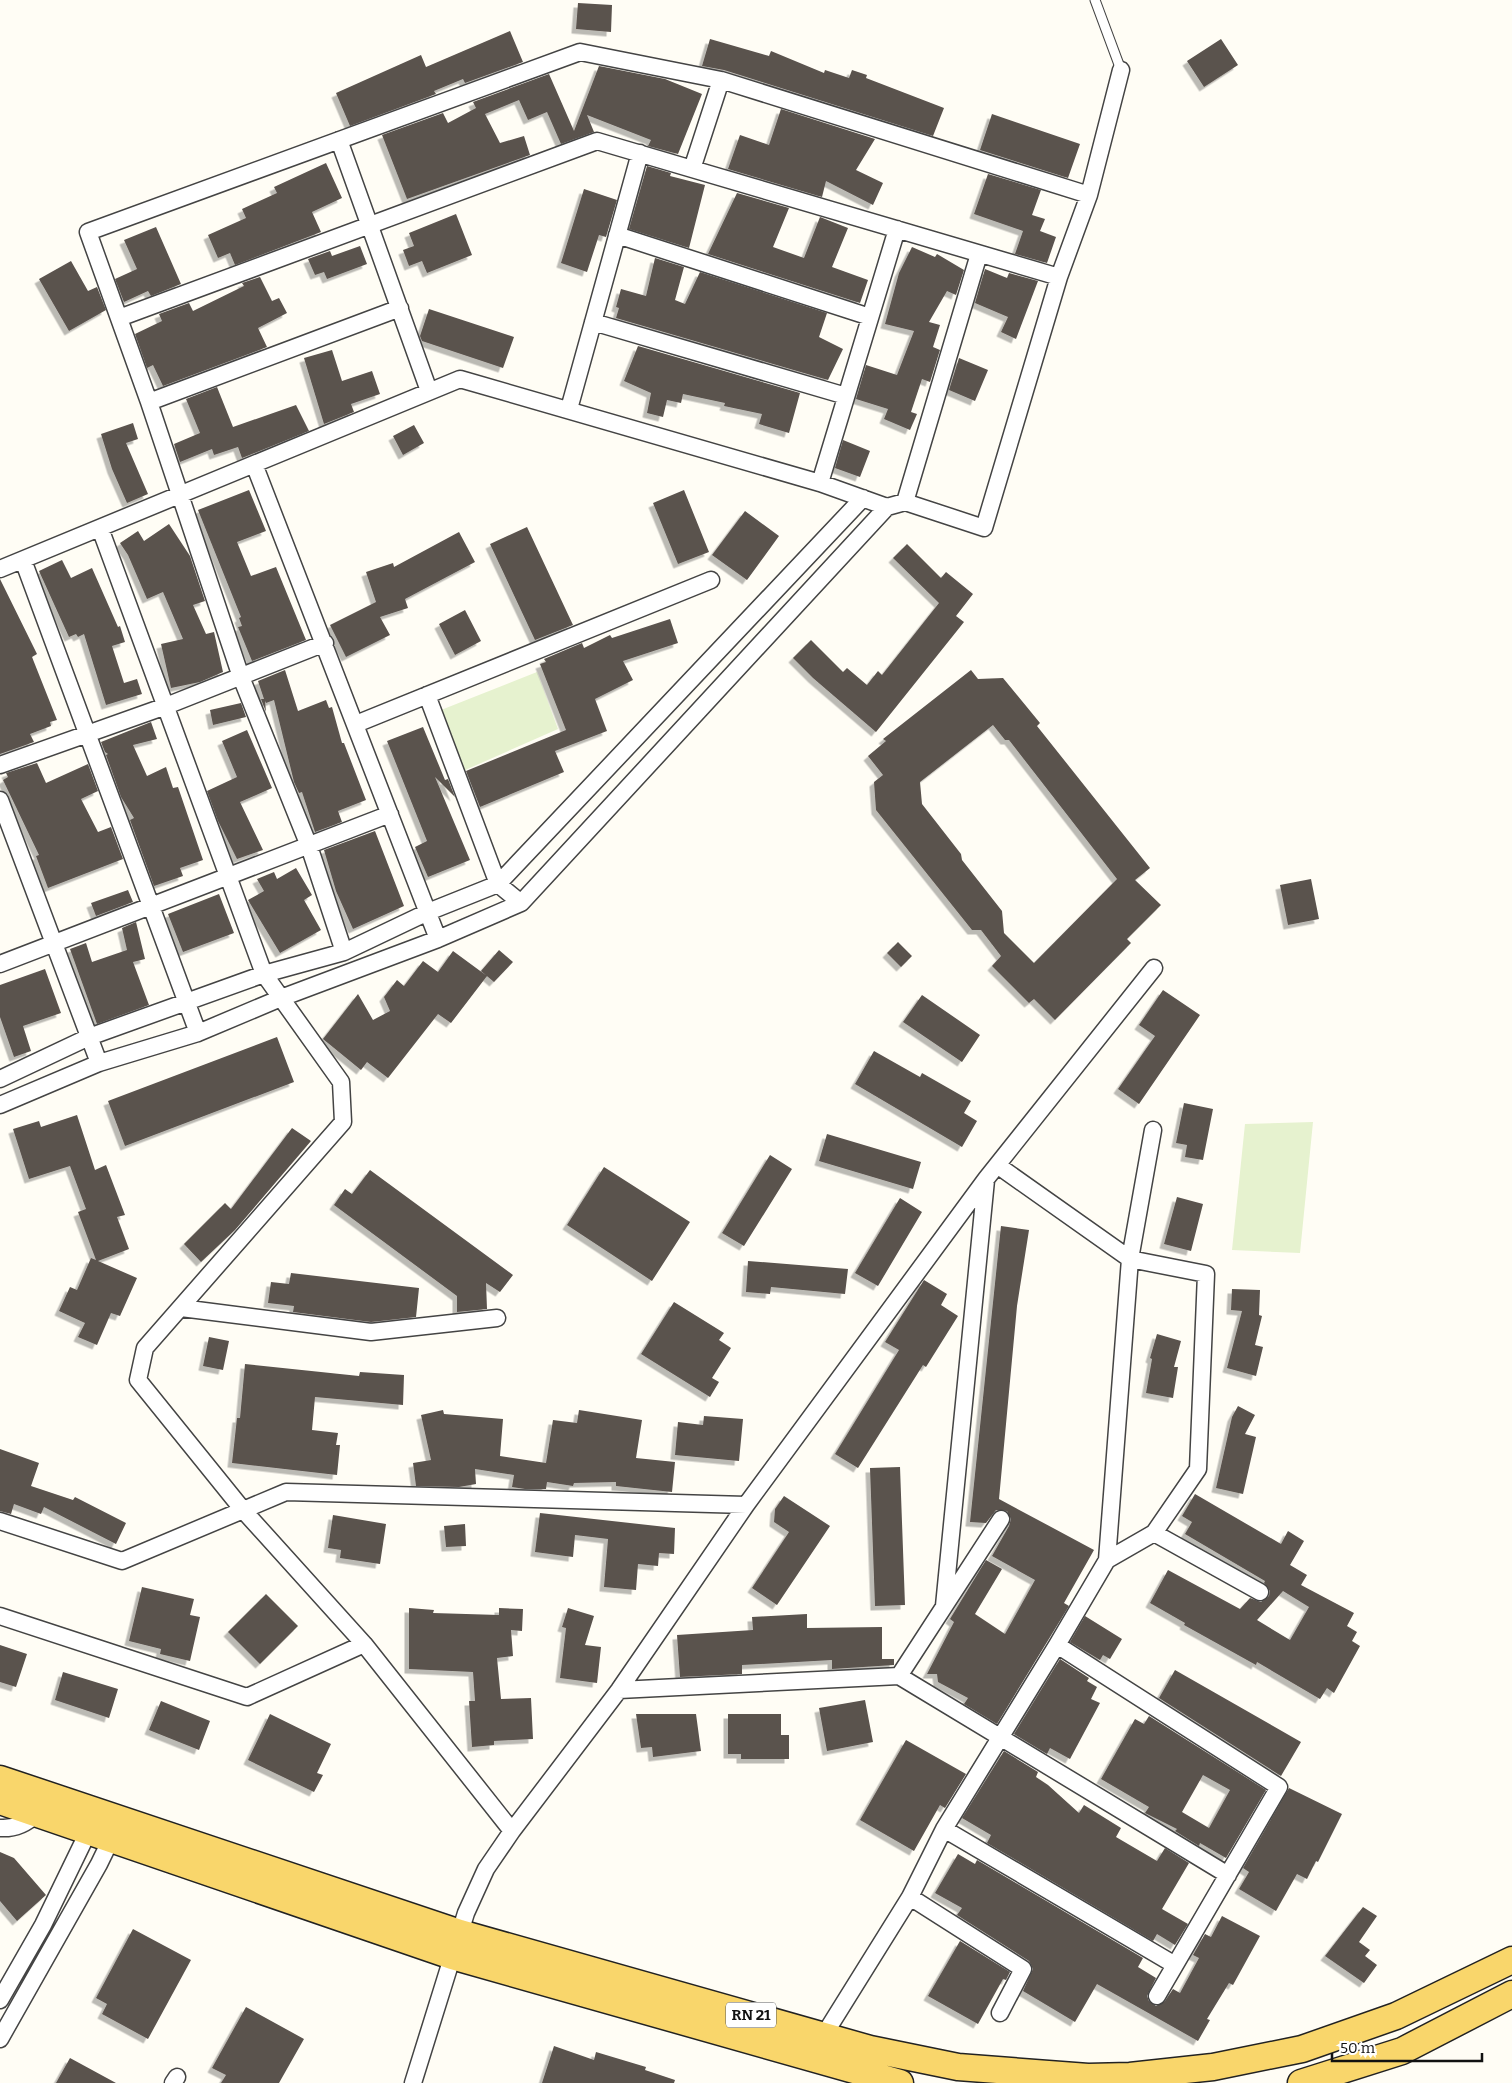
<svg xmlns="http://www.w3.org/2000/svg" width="1512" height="2083" font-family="Bitter,serif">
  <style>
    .pitch { fill: #e6f2cf }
    .building { fill: #5a524d; fill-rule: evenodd; filter: url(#shadow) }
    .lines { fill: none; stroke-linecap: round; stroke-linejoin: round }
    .service-casing { stroke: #444; stroke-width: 11 }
    .minor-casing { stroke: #444; stroke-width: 19 }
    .primary-casing { stroke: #222; stroke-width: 29 }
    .service { stroke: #fff; stroke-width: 9 }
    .minor { stroke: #fff; stroke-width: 16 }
    .primary { stroke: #f9d66b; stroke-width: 26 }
    .labels { text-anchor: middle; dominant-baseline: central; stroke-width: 5; stroke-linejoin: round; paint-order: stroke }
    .shield { fill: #fff; stroke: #585858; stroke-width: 1 }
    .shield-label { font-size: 15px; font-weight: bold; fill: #111 }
  </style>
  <defs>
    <filter id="shadow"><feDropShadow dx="-4.5" dy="4.5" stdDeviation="0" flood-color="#0004"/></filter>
  </defs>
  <rect width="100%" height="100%" fill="#fffdf5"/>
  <!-- pitch -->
  <path class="pitch" d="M537,672L558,729L463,771L441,710Z
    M1313,1122L1300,1253L1232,1250L1245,1124Z"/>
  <!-- building -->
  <path class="building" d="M578,3L612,5L611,32L576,29Z
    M510,31L523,62L465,83L463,79L434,91L436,94L350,126L336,93L421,55L426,67Z
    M710,39L769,56L771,51L824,73L825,70L849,78L852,70L867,75L866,78L944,108L933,136L724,70L702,66Z
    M1221,39L1238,65L1204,87L1187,61Z
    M599,66L665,79L702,94L678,154L648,146L651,140L587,115L594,132L561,144L547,112L528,120L519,100L485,114L500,143L524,136L530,155L407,199L382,135L443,113L448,123L476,108L473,102L549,74L574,131Z
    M781,109L875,139L856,170L883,183L873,205L826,181L822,197L728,169L740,135L769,145Z
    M992,114L1080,144L1068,178L980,150Z
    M326,163L342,198L312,212L321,232L235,265L230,253L218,258L208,235L246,218L242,209L277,193L274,187Z
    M647,166L671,173L670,176L705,185L689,248L629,229Z
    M988,174L1041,190L1032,215L1045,219L1040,231L1056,237L1047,263L1015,254L1023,231L974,214Z
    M584,189L617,200L606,237L599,235L587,272L561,263Z
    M737,193L789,208L773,247L804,258L820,217L848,228L832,267L868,280L860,303L708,254Z
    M456,214L472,255L427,273L422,261L409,266L403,250L414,246L409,233Z
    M156,227L181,284L151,296L148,291L124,302L115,279L137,269L124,240Z
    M360,246L367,264L327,279L324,272L315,275L308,259L330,251L332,256Z
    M912,247L935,257L937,254L964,270L956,295L947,291L929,322L940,325L933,347L940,350L930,382L922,379L911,412L917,414L910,430L884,419L888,409L856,399L866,365L897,375L914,331L885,324L899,273Z
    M655,258L684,267L675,300L685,304L700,272L827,313L819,337L843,349L828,380L616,318L619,308L616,307L621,289L646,296Z
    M71,261L88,291L97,287L106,310L69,331L39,279Z
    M985,269L1007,278L1009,273L1038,281L1016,339L1001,332L1008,317L975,303Z
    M260,277L272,301L279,298L287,313L258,328L267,347L163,386L153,365L147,368L135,334L162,321L159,314L189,303L193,311L244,286L242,283Z
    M429,309L514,337L503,368L422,341L420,336Z
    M638,346L800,393L789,433L759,424L762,414L724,406L725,403L683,394L681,403L667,400L663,417L647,413L651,393L624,381Z
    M332,350L342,381L372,371L380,394L351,404L354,412L324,424L304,358Z
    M959,358L988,370L975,401L949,390Z
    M217,387L233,427L296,405L309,431L242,458L238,447L214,455L212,449L180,462L174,444L200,433L186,399Z
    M133,423L138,439L126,443L148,494L127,503L112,469L101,434Z
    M414,425L424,443L403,455L393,436Z
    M843,440L870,451L860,477L835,468Z
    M249,490L266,531L237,542L251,576L276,567L306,640L252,661L238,627L242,626L239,618L241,617L198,510Z
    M684,490L709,552L678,564L653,503Z
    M745,511L779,536L747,580L712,555Z
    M169,524L190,556L205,601L193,605L206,634L214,632L223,672L200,682L171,688L161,644L183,639L163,592L147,599L128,555L120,543L138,531L144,541Z
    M527,527L573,625L535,640L490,544Z
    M459,532L475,562L405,599L408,608L380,617L390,635L346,657L330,625L376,602L366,572L393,563L394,567Z
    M907,544L941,578L946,572L973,594L956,616L964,622L876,732L813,678L793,658L811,640L843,672L847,668L867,685L878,671L882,675L939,603L893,558Z
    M62,560L71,578L92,568L118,627L120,626L125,642L112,646L124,683L137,679L142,694L106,705L84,634L78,637L76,634L69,637L39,571Z
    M0,579L37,654L32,657L57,720L50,722L51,726L30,734L34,742L0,754Z
    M465,610L481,641L455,655L439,624Z
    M670,619L678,643L623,661L633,680L595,699L607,731L555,751L564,772L480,807L466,771L566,730L540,664L546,662L544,659L582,643L584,648L610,635L612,638Z
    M285,670L298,711L326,700L329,708L332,707L342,743H344L366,800L338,811L342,822L315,832L302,792L299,793L294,782L274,700L266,703L265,701L266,712L261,699H264L258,681Z
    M971,670L978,679L1003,678L1040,723L1037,726L1150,868L1135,880L1161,905L1127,939L1131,943L1055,1020L1034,999L1029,1003L992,966L1001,956L981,930H972L876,810L874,782L883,775L868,756L886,741L883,739ZM993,725L1005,740H1009L1117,879L1034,963L1004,933L1002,911L962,860L961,854L922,804L920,782Z
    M241,703L246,717L213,725L210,710Z
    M151,722L157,739L133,745L147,776L166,767L173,788L178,787L203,860L180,868L183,876L154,886L130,820L134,818L121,797L106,755L108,754L105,752L101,742Z
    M423,727L445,780L448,779L455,797L435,777L470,860L428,877L415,847L427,841L387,741Z
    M247,730L272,788L240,802L263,850L237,859L218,821L207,791L237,777L222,741Z
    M37,763L46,783L88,764L98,791L81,799L98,832L111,827L123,859L48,888L36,856L39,855L3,780L8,777L6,773Z
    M375,831L404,906L353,929L336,891L324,850Z
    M296,868L312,895L304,900L321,930L280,953L248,900L264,891L257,879L274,872L277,879Z
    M1311,879L1319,919L1288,925L1280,885Z
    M128,890L133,902L96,916L91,903Z
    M219,894L234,933L183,952L168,914Z
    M136,922L145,959L133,962L149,1005L97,1024L70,949L86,943L92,962L127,950L122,928Z
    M898,942L912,956L901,967L887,953Z
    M499,950L513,962L494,982L481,971Z
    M453,951L487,976L451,1023L438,1014L388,1078L367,1062L361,1070L323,1039L358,994L373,1020L390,1011L384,997L397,980L404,986L423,961L438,972Z
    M45,969L61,1013L23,1026L31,1051L14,1057L0,1017V985Z
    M1163,990L1200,1015L1139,1104L1118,1089L1155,1036L1139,1025Z
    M922,995L980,1035L962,1062L903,1022Z
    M277,1037L294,1082L125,1146L108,1101Z
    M874,1051L920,1077L922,1073L971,1101L964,1113L977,1121L962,1147L855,1084Z
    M1184,1103L1213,1109L1203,1160L1185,1157L1187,1145L1176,1143Z
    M77,1115L95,1170L106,1165L125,1215L117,1217L129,1249L98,1261L137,1278L120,1316L111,1313L97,1345L78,1337L85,1323L59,1311L70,1287L77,1290L91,1258L96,1260L78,1212L86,1209L70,1166L29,1179L13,1129L39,1121L41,1127Z
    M292,1128L311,1141L235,1230L201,1262L184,1244L225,1203L231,1209Z
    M827,1134L921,1162L913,1189L819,1161Z
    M770,1155L792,1169L744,1246L722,1233Z
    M604,1167L690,1222L652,1281L567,1225Z
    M370,1170L513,1275L500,1292L486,1283L487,1309L457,1312V1296L334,1205L345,1189L352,1194Z
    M1177,1197L1203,1204L1191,1251L1164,1244Z
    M900,1198L922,1212L878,1286L855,1273Z
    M1001,1226L1029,1230L1017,1306L999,1499L1094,1550L1064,1603L1069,1606L997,1724L964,1704L968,1698L938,1682L937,1674H927L954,1622L950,1619L986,1560L1002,1569L975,1614L1005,1634L1035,1580L992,1556L1009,1526L1011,1519L1007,1511L996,1510L986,1523L970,1522Z
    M748,1261L848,1269L845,1294L771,1287L770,1294L746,1292Z
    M291,1273L419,1288L416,1317L371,1322L293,1312L294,1306L268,1303L271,1282L289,1284Z
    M924,1280L947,1294L941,1305L958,1316L926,1367L923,1365L858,1468L835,1454L899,1350L885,1342Z
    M1232,1289L1260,1290L1259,1315L1262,1316L1255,1345L1263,1347L1256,1376L1227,1368L1242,1311L1231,1310Z
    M674,1302L724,1333L719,1340L731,1348L712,1378L719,1382L710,1397L641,1354Z
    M1157,1334L1181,1341L1174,1367H1178L1173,1398L1146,1393L1152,1359L1150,1358Z
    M209,1337L229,1341L223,1370L203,1366Z
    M245,1364L359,1376L360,1372L404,1375L403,1405L315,1397L312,1430L338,1433L336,1445H340L337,1475L232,1463L237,1418H240Z
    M1238,1406L1255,1415L1245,1434L1256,1437L1243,1494L1216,1488L1232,1417Z
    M443,1410L444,1414L503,1419L500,1456L546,1463L553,1420L577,1423L579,1410L642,1420L636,1458L675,1462L672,1492L616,1486V1482L574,1483L573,1486L547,1482L546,1489H525L512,1487L514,1475L475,1469L476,1484L459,1487L416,1486L413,1463L431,1460L421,1415Z
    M704,1416L743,1419L739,1461L675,1455L678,1422L703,1425Z
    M0,1449L39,1463L31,1486L73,1500L75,1497L126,1523L116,1544L44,1507L41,1514L14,1504L11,1514L0,1511Z
    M900,1467L905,1605L875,1606L870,1468Z
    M1195,1494L1281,1544L1288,1531L1304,1541L1290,1565L1307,1575L1301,1585L1354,1613L1347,1626L1357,1632L1352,1641L1360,1646L1334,1693L1327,1688L1320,1699L1257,1662L1256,1665L1184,1625L1185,1623L1150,1603L1168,1570L1240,1609L1250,1598L1261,1602L1269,1596L1270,1591L1264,1583L1265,1581L1185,1534L1192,1522L1182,1516ZM1283,1591L1309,1607L1290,1640L1257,1620Z
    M784,1496L830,1526L777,1605L752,1588L789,1532L774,1522L775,1509Z
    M540,1513L675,1528L674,1554L659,1553L658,1566L638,1564L636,1590L604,1587L608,1539L575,1535L573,1557L535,1552Z
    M333,1515L386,1524L380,1564L340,1558L341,1550L328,1548Z
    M465,1524L466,1546L446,1547L444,1526Z
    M142,1587L194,1599L190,1615L200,1617L190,1661L160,1654L161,1649L129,1641Z
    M266,1594L298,1626L260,1664L228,1632Z
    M409,1608L434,1610L433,1613L499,1615V1608L523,1609L522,1631L511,1630L513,1656L497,1658L501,1699L531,1698L533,1739L494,1741V1745L472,1747L469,1701H475L473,1672L409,1669Z
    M568,1608L594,1616L585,1645L601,1647L597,1683L560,1678L566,1628L562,1627Z
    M807,1614V1628L882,1627V1659H894V1665L832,1669V1660L742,1665V1674L680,1677L677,1635L753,1630L752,1617Z
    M1085,1616L1122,1639L1110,1659L1103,1655L1100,1660L1070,1642Z
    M0,1645L27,1654L16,1687L0,1682Z
    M1060,1659L1089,1678L1087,1681L1097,1687L1091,1699L1100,1703L1070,1759L1050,1748L1047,1754L1014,1734Z
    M1175,1670L1301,1742L1281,1776L1159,1698Z
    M63,1672L118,1689L109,1718L55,1700Z
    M865,1700L873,1742L827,1751L819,1708Z
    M161,1701L210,1721L199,1750L149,1730Z
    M270,1714L331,1744L317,1773L323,1775L314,1792L248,1760Z
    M636,1714H696L701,1751L653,1757L652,1747L641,1748Z
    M728,1714H781V1735H789V1759H741V1754H728Z
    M1149,1716L1266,1790L1226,1858L1200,1843L1199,1846L1175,1831L1177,1829L1145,1813L1149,1807L1101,1779L1135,1719L1144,1724ZM1203,1775L1230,1790L1209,1828L1182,1812Z
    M906,1740L966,1774L945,1808L940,1805L914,1851L860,1820Z
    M1004,1751L1038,1772L1036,1777L1048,1785L1079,1813L1084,1805L1121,1828L1116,1837L1157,1861L1165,1848L1189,1863L1162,1909L1188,1924L1175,1945L1157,1934L1153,1941L987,1843L991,1835L962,1818Z
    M1289,1788L1342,1814L1318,1862L1316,1861L1307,1879L1297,1874L1276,1911L1239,1889L1249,1872L1243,1868Z
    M0,1852L14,1858L46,1895L17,1921L0,1901Z
    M958,1854L975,1864L977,1860L1143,1958L1138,1967L1156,1978L1147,1996L1149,2001L1156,2006L1165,2001L1173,1989L1180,1993L1199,1958L1193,1955L1205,1934L1211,1937L1222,1916L1260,1936L1233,1985L1229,1983L1207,2019L1210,2020L1198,2041L1097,1984L1075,2022L1023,1991L1033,1969L1029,1961L957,1915L962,1908L935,1893Z
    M1363,1907L1377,1916L1359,1942L1370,1950L1365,1956L1377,1965L1364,1983L1325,1956Z
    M133,1929L191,1960L148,2039L102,2014L107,2004L96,1998Z
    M960,1941L1010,1972L1006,1980L1003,1979L978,2024L928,1996Z
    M246,2007L304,2039L279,2083H221L226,2075L212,2068Z
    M554,2046L594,2060L596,2052L646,2067L645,2070L675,2080L674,2083H542Z
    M70,2058L116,2083H56Z"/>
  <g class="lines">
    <defs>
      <path id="service" d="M1095,0L1121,70"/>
      <path id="minor" d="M339,140L429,391
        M692,169L721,80
        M617,235L870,317
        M119,318L597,141L1059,277
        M593,322L846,396
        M149,402L400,308
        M569,409L640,153
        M254,464L438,939
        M820,483L897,229
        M905,502L979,254
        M100,528L264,974L341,1082L343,1122L145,1348L138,1380L243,1510L364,1644L512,1831
        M23,560L198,1033
        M0,569L460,379L820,483L887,507L905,502L984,528L1059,277L1089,195L1121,70
        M427,695L498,884L521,903
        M356,724L711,580
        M0,765L166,706L325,643
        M0,800L99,1063
        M344,952L309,846L241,677L149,402L88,232L580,52L721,80L1089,195
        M0,964L390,814
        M0,1079L89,1037L264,974L344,952L428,912L498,884L863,498
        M0,1105L99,1063L198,1033L281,998L438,939L521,903L887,507
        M997,1165L1130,1259L1206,1274L1198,1469L1154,1533
        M181,1308L371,1332L497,1318
        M0,1521L122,1561L286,1492L746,1505
        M1107,1560L1130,1259L1153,1130
        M944,1606L986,1180
        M0,1616L247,1697L364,1644
        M1057,1645L1279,1787L1157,1996
        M899,1676L1001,1519
        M619,1690L899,1676L1228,1875
        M0,1828C15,1829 26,1824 36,1814
        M944,1829L1175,1965
        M910,1897L1023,1969L1000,2013
        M0,2000L43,1925L92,1824
        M824,2035L910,1897L944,1829L1057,1645L1107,1560L1154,1533L1260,1592
        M0,2039L99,1864L115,1831
        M173,2083L177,2077
        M413,2083L466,1913L486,1869L512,1831L619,1690L746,1505L986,1179L1154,968"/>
      <path id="primary" d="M0,1779L460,1933L870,2049L958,2067L1088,2077L1130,2076L1213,2067L1302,2049L1396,2016L1512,1960
        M0,1801L452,1956L900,2083
        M1301,2083L1402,2051L1512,1994"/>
    </defs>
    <!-- service casing -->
    <use href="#service" class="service-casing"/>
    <!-- minor casing -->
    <use href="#minor" class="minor-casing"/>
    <!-- primary casing -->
    <use href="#primary" class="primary-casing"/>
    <!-- service -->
    <use href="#service" class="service"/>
    <!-- minor -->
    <use href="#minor" class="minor"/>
    <!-- primary -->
    <use href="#primary" class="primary"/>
  </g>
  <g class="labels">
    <!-- shield labels -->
    <rect class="shield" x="726" y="2002.5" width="50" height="25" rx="4"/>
    <g class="shield-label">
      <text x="751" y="2015">RN 21</text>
    </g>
  </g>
  <!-- scale -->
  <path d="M1332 2053v8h150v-8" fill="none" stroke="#111111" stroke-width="2.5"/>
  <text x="1340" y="2053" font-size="15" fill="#111111" stroke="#ffffff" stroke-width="4" paint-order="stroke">50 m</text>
</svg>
